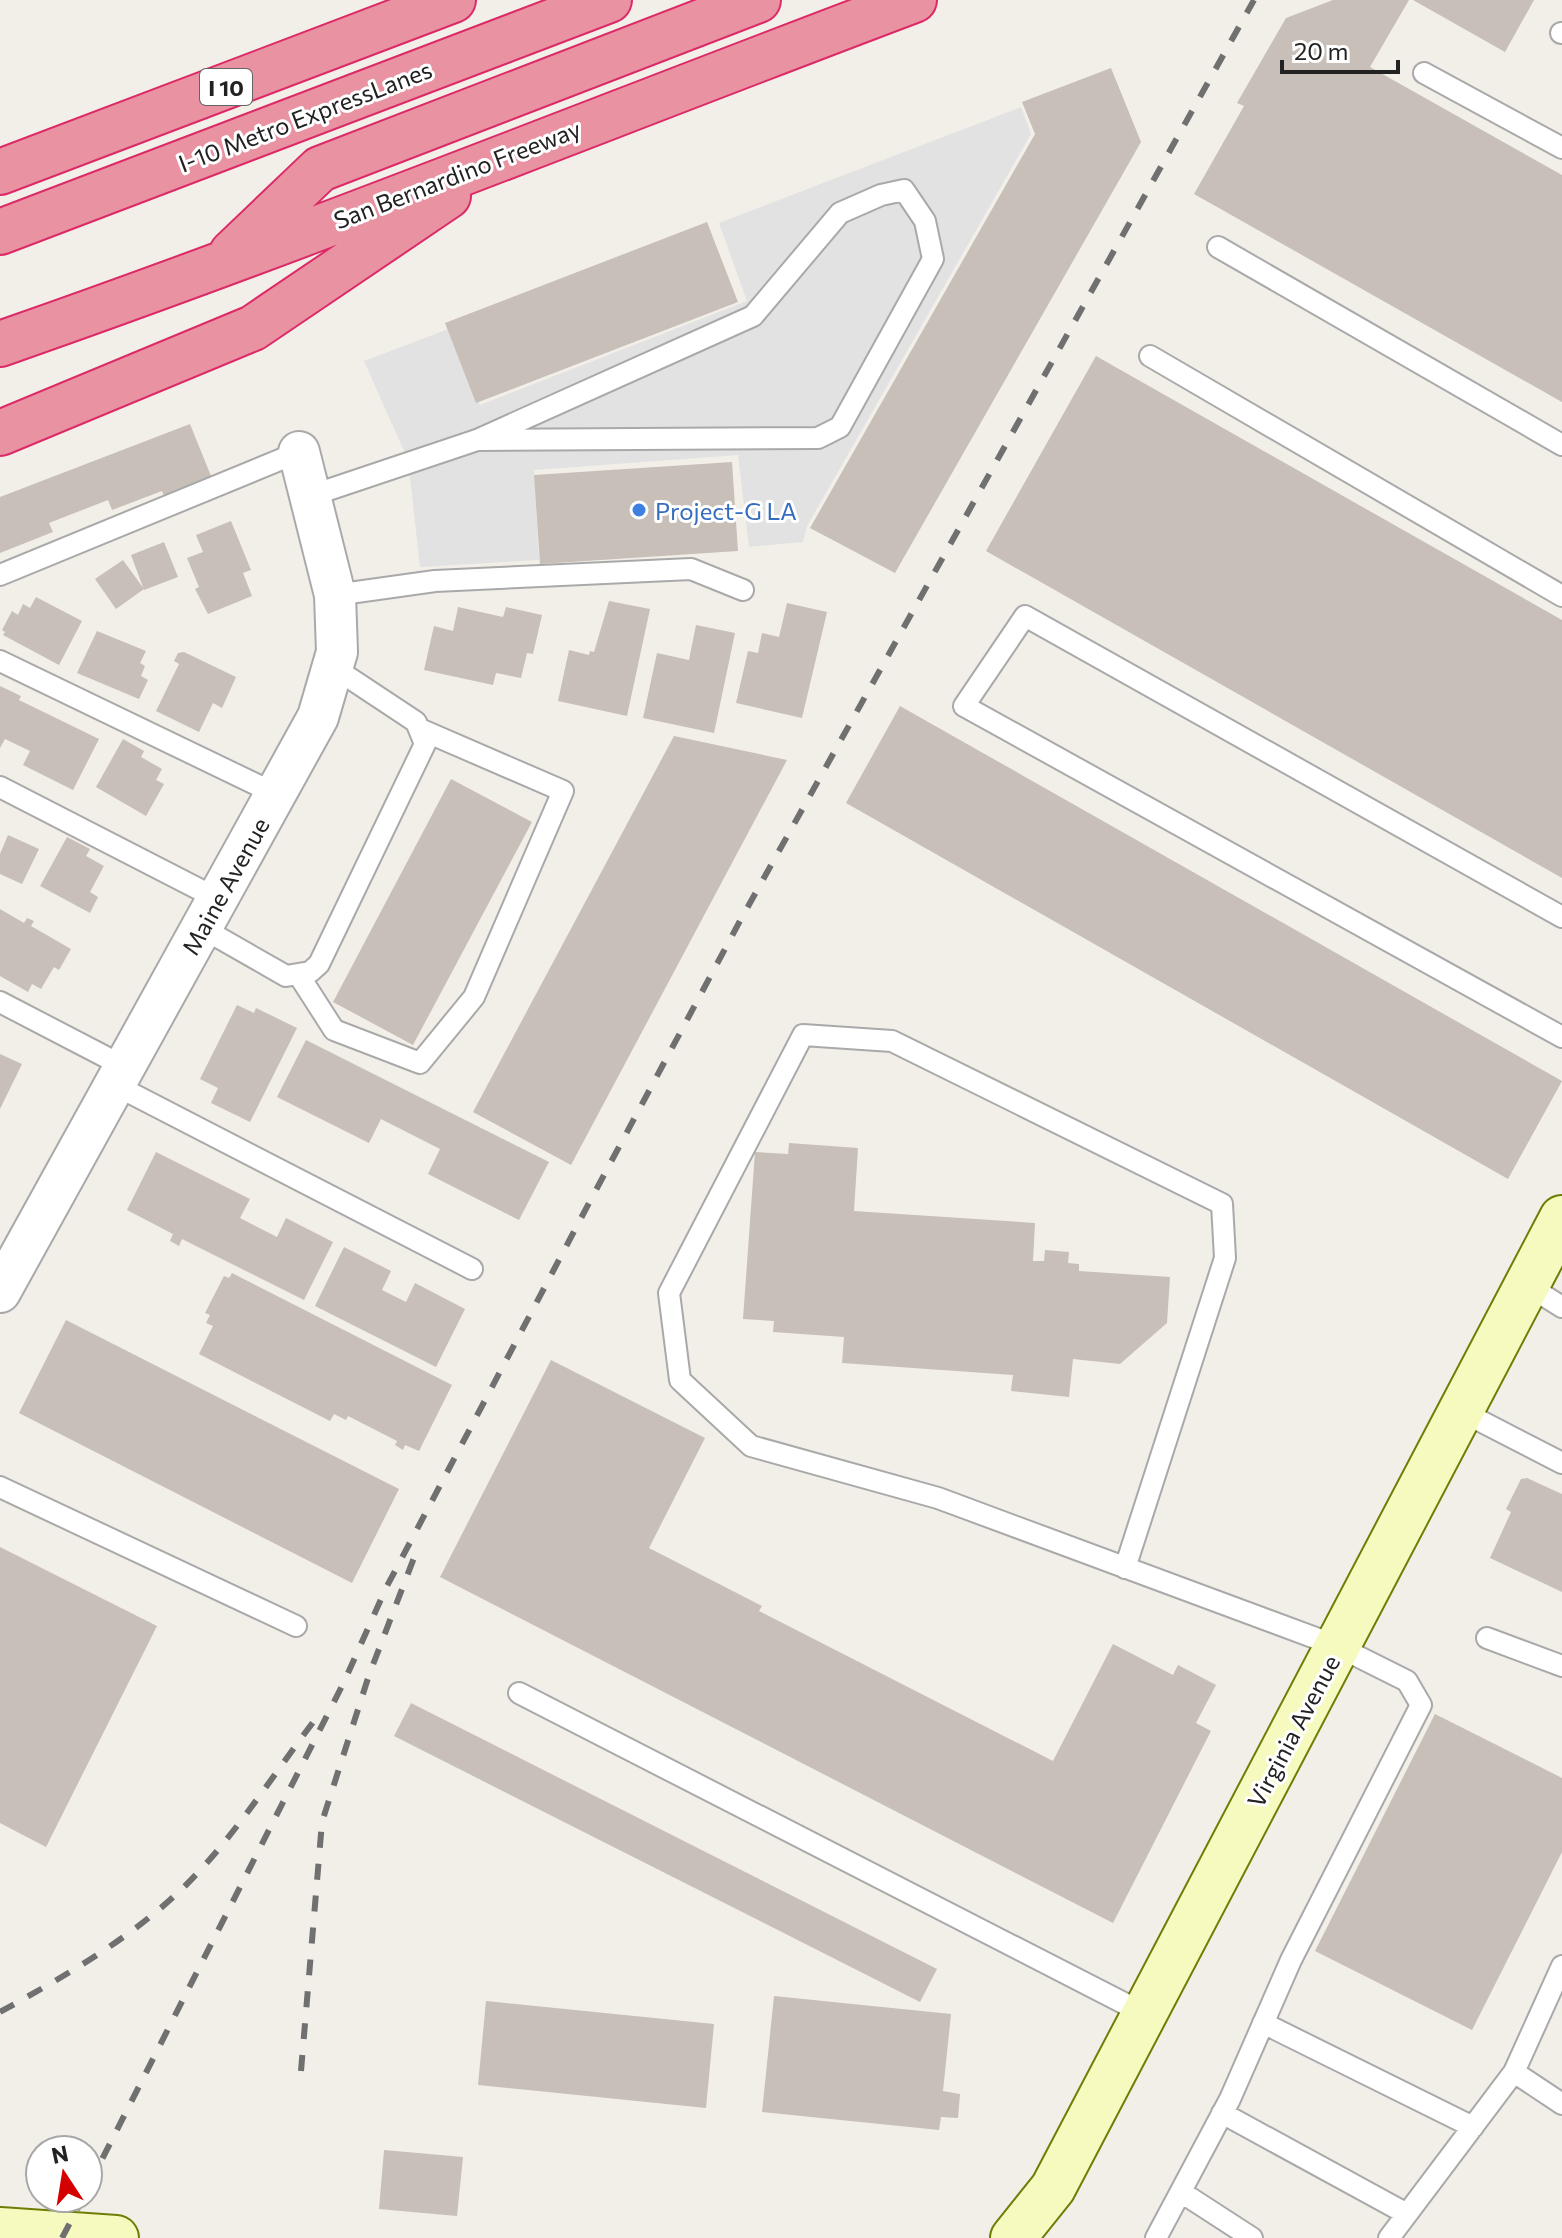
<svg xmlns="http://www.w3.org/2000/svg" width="1562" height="2238" font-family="Commissioner,sans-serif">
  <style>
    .parking { fill: #e2e2e2 }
    .building { fill: #c7bfb8 }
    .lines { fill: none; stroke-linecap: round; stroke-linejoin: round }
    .lane-casing { stroke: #a9a9a9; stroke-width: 24 }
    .street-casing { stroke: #a9a9a9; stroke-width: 44 }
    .secondary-casing { stroke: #707d05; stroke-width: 48 }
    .highway-casing { stroke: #dc2a67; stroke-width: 48 }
    .lane { stroke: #fff; stroke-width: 20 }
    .street { stroke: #fff; stroke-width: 40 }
    .secondary { stroke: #f7fabf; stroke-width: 44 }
    .highway { stroke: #e892a2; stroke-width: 44 }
    .rail { stroke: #707070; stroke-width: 6; stroke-dasharray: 16 16; stroke-linecap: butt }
    .shop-dot { fill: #3f7fe0; stroke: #fff; stroke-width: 3 }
    .labels { text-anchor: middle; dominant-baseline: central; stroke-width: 6; stroke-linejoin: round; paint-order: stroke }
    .shield { fill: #fff; stroke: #646464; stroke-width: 2 }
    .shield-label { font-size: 22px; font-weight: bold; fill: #222 }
    .street-label { font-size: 24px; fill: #222; stroke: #fff }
    .shop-label { font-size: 24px; fill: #366cbe; stroke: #fff; text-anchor: start }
  </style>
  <rect width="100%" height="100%" fill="#f2efe9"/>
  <!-- parking -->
  <path class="parking" d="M1021,107L1031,134L807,526L803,542L749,547L738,455L534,470L539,560L420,567L408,460L364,361L451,328L480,405L747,301L719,223Z"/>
  <!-- building -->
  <path class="building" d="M1333,0H1409L1370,67L1562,175V402L1194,194L1244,106L1237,103L1286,18Z
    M1413,0H1534L1505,52Z
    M1111,68L1141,142L895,573L810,528L1035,134L1022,102Z
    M707,222L738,302L476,403L445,323Z
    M1096,356L1562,620V878L986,551Z
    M190,424L213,481L165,499L162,491L112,510L108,500L49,523L53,532L0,553V497Z
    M732,462L738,551L540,564L534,475Z
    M231,521L251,570L243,573L252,596L208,614L195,589L199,587L187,558L203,552L196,535Z
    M164,542L178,577L144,590L131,555Z
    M123,560L144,589L116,609L95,579Z
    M36,597L82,621L59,665L3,635L5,632L2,630L12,611L18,615L23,604L30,608Z
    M609,601L650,609L627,716L558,701L569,650L589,655L590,651L594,652Z
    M787,603L827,612L802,718L736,703L748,651L758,653L762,633L779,637Z
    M458,607L503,617L506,607L542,615L533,654L527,653L521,678L496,673L493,685L424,670L434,626L453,631Z
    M696,625L735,633L714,733L643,718L657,653L689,660Z
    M97,631L146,651L140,663L145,666L141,676L148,680L139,699L77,673Z
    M184,652L236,677L222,708L213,703L199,732L156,711L179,664L174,661L178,653Z
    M0,686L21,696L19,700L99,739L73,790L23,765L30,751L5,739L0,748Z
    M900,706L1562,1081L1508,1179L846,803Z
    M674,736L787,760L571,1165L473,1112Z
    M123,739L144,751L141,757L162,769L156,780L164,784L146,816L96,787Z
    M451,779L532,822L413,1045L333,1002Z
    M8,835L39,849L22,884L0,874V854Z
    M67,837L90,849L86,856L104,866L90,892L98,897L90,913L40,886Z
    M0,909L24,923L27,918L34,921L31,926L71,949L59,970L54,967L41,989L32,984L28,992L0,976Z
    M237,1005L254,1013L256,1008L297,1028L250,1122L211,1103L218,1088L200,1079Z
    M306,1040L549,1162L519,1220L428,1174L440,1149L381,1119L369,1143L277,1097Z
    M0,1054L22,1064L0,1109Z
    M789,1143L858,1148L854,1211L1035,1223L1033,1261H1044L1045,1250L1069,1252L1068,1263L1079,1264V1271L1170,1277L1167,1323L1120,1364L1073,1359L1069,1397L1011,1391L1013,1375L842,1363L844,1337L773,1332L774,1321L743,1319L755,1152L788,1154Z
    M156,1152L250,1199L240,1218L277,1237L286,1218L333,1242L304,1300L182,1239L179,1246L170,1241L173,1234L127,1210Z
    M344,1247L391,1271L382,1290L406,1302L415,1283L465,1309L436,1367L315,1306Z
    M232,1273L452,1385L419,1451L405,1445L403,1450L395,1445L397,1441L348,1416L346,1420L334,1414L330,1421L199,1354L213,1326L206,1323L210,1315L205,1313L224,1276L229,1278Z
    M66,1320L399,1489L352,1583L19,1413Z
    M551,1360L705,1438L649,1548L762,1606L759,1611L1053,1761L1113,1644L1173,1675L1178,1665L1216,1685L1196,1723L1211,1731L1113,1923L440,1577Z
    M1527,1478L1562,1494V1592L1490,1558L1511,1512L1506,1509L1521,1479Z
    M0,1547L157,1626L46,1847L0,1823Z
    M411,1703L937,1969L920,2002L394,1736Z
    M1435,1714L1562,1778V1852L1472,2030L1315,1951Z
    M774,1996L951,2014L943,2091L960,2094L958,2118L941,2117L939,2130L762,2112Z
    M486,2001L714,2024L706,2108L478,2085Z
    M384,2150L463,2157L457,2216L379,2209Z"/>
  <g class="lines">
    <defs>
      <path id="lane" d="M1561,33H1562
        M1424,73L1562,148
        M1218,247L1562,445
        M1150,356L1562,596
        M310,496L477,440L753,316L840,213L881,195L904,190L925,221L933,259L840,427L818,438L477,440
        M0,575L299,452
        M335,595L435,581L691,569L743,590
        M0,661L276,794
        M0,787L218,899
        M1562,917L1025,616L964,706L1562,1037
        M202,928L286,976L310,972L319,964L425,744L416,722L333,667
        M298,974L334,1030L420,1063L474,997L563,791L422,730
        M0,1002L125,1067
        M115,1085L472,1269
        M1527,1285L1562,1307
        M1461,1411L1562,1463
        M0,1487L296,1626
        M1125,1568L1225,1258L1222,1204L892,1041L803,1035L669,1293L680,1380L751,1446L938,1498L1337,1646L1407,1681L1421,1705L1291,1960L1230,2099L1156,2238
        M1487,1638L1562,1666
        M519,1693L1145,2014
        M1263,2023L1473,2127
        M1514,2072L1562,2104
        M1222,2113L1407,2214
        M1181,2192L1252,2238
        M1389,2238L1514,2072L1562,1966"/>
      <path id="street" d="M0,1292L318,717L337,652L335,595L299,452"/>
      <path id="secondary" d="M0,2230L116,2238
        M1013,2238L1053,2188L1562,1218"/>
      <path id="highway" d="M0,172L453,0
        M0,232L609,0
        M232,253L320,169L758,0
        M0,344C307,237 609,115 914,0
        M0,433L253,328L448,196"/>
    </defs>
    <!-- lane casing -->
    <use href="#lane" class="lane-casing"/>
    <!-- street casing -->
    <use href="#street" class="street-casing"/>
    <!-- secondary casing -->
    <use href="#secondary" class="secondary-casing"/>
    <!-- highway casing -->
    <use href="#highway" class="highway-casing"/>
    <!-- lane -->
    <use href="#lane" class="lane"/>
    <!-- street -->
    <use href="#street" class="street"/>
    <!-- secondary -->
    <use href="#secondary" class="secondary"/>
    <!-- highway -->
    <use href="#highway" class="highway"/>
    <!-- rail -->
    <path class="rail" d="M0,2012C65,1976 132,1938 186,1885C236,1835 274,1773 317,1717
      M301,2071L322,1822L369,1675L417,1550
      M88,2187L344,1682L386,1588L589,1203L741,919L1254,0
      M62,2238L83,2198"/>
  </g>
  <!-- markers -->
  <circle class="shop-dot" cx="639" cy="510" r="8"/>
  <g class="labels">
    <!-- shield labels -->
    <rect class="shield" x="200" y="69" width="52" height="36" rx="6"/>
    <g class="shield-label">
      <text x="226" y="87">I 10</text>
    </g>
    <!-- street labels -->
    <g class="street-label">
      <text transform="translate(305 116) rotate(-21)">I-10 Metro ExpressLanes</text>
      <text transform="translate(457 174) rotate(-21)">San Bernardino Freeway</text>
      <text transform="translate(225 886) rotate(-61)">Maine Avenue</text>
      <text transform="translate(1293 1731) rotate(-62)">Virginia Avenue</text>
    </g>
    <!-- shop labels -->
    <g class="shop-label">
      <text x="655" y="510">Project-G LA</text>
    </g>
  </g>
  <!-- north arrow -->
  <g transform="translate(64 2174) rotate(348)"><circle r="38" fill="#ffffff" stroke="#a7a7a7" stroke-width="2"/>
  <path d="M0-6L14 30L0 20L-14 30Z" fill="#d40000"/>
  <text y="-12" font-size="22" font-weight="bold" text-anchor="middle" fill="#222222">N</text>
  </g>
  <!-- scale -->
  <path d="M1282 60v12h116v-12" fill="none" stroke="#222222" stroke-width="4"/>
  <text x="1294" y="60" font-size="24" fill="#222222" stroke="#ffffff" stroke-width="6" paint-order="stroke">20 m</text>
</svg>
